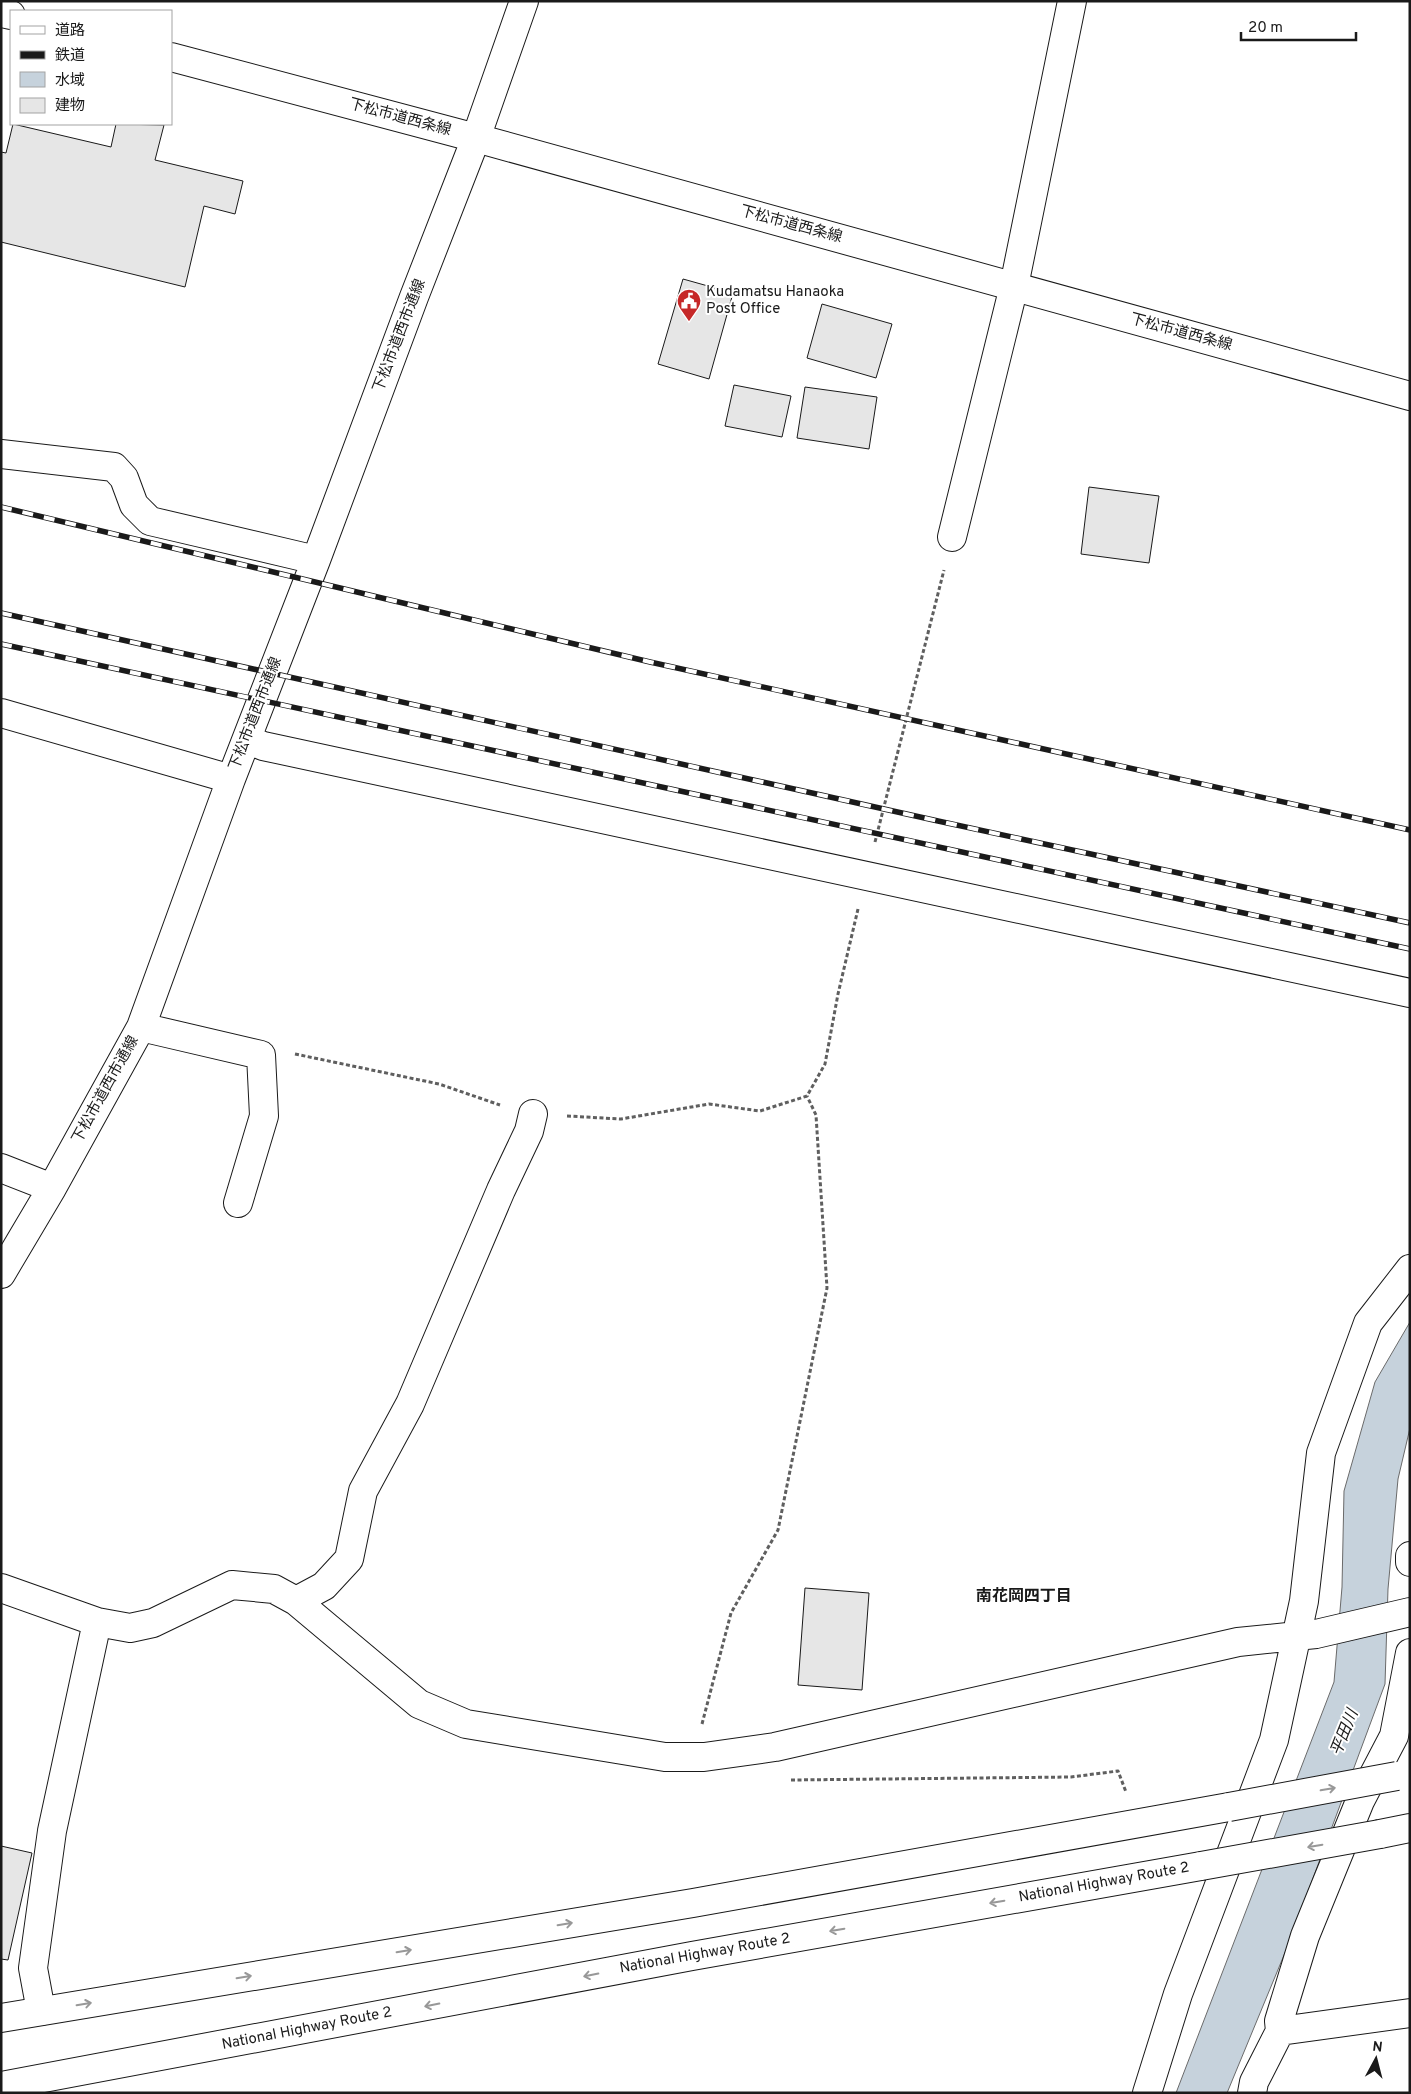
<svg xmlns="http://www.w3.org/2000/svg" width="1411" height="2094" font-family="Overpass,'Noto Sans JP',sans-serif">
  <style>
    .water { fill: #c6d2dc; stroke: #6a6a6a }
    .building { fill: #e6e6e6; stroke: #1a1a1a }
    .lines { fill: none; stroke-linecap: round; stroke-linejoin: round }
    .street-casing { stroke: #1a1a1a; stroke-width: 30 }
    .secondary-casing { stroke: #1a1a1a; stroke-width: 30 }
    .highway-casing { stroke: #1a1a1a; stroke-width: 30 }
    .path { stroke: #5f5f5f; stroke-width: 3; stroke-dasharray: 4 2.5; stroke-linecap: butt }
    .street { stroke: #fff; stroke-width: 28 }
    .secondary { stroke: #fff; stroke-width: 28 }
    .highway { stroke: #fff; stroke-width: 28 }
    .rail-casing { stroke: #1a1a1a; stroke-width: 5.5 }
    .rail { stroke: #fff; stroke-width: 4; stroke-dasharray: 11; stroke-linecap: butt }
    .highway-bridge-casing { stroke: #1a1a1a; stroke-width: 30; stroke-linecap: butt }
    .highway-bridge { stroke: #fff; stroke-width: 28 }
    .oneway { stroke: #989898 }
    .labels { text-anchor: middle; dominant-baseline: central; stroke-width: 4; stroke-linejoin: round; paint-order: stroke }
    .street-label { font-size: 15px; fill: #1a1a1a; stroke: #fff }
    .poi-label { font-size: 15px; fill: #1a1a1a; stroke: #fff; text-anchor: start }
    .neighbourhood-label { font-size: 16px; font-weight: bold; fill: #1a1a1a; stroke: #fff }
    .water-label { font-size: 16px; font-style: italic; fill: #1a1a1a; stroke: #fff }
  </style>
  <rect width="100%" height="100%" fill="#fff"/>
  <!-- water -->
  <path class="water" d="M1410,1322V1428L1398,1479L1388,1589L1385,1684L1289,1943L1227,2093H1176L1334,1682L1342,1587L1344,1491L1375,1382Z"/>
  <!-- building -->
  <path class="building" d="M13,124L111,147L116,124L164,125L155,160L243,181L235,214L204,206L185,287L1,242V152L6,153Z
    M683,279L733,293L709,379L658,364Z
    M822,304L892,324L876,378L807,358Z
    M734,385L791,396L782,437L725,426Z
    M805,387L877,397L869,449L797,438Z
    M1089,487L1159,496L1149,563L1081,554Z
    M805,1588L869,1593L862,1690L798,1685Z
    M1,1846L32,1853L8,1960L1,1959Z"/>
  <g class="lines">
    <defs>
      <path id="street" d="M1,454L114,467L124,478L134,505L150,521L316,560
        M952,537L1014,286L1072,1
        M1,713L231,779
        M247,739L263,746L1410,993
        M141,1027L261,1055L264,1116L238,1203
        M1,1168L52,1188
        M1,1274L52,1188L141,1027L231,779L316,560L414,297L476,138L524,1
        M1410,1556V1562
        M1,1588L97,1622L130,1628L153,1623L232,1585L274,1589L296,1601L419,1704L466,1724L665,1757H704L775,1747L1238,1642L1316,1634L1410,1612
        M296,1601L324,1586L349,1559L363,1491L410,1404L501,1190L529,1131L533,1114
        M41,2011L33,1968L52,1831L97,1622
        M1280,2031L1279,2021L1305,1936L1360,1801L1394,1736L1410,1653
        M1147,2093L1178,1994L1274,1740L1304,1601L1321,1453L1368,1323L1410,1269
        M1252,2093L1254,2082L1280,2031L1410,2013"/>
      <path id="secondary" d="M1,13L11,15
        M171,57L476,138L1410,396"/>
      <path id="highway" d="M1380,1834L1410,1828
        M1,2018L693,1903L1229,1807
        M1,2086L692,1956L1201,1866"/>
    </defs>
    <!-- street casing -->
    <use href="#street" class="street-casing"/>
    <!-- secondary casing -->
    <use href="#secondary" class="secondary-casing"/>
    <!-- highway casing -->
    <use href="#highway" class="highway-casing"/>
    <!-- path -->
    <path class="path" d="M875,842L944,570
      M295,1054L439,1084L500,1105
      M567,1116L621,1119L709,1104L760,1111L807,1096L825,1064L838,994L858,909
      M702,1724L731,1613L778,1530L827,1288L816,1115L807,1096
      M791,1780L1071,1777L1118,1771L1126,1792"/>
    <!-- street -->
    <use href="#street" class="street"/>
    <!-- secondary -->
    <use href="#secondary" class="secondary"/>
    <!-- highway -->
    <use href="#highway" class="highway"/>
    <defs>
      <path id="rail" d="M1,507L650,662L1410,830
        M1,613L938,821L1410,923
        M1,644L1410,949"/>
    </defs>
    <!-- rail casing -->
    <use href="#rail" class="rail-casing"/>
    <!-- rail -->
    <use href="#rail" class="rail"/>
    <defs>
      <path id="highway-bridge" d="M1229,1807L1397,1776
        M1201,1866L1380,1834"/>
    </defs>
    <!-- highway-bridge casing -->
    <use href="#highway-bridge" class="highway-bridge-casing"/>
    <!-- highway-bridge -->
    <use href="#highway-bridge" class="highway-bridge"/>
  </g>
  <!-- one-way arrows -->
  <defs><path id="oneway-shaft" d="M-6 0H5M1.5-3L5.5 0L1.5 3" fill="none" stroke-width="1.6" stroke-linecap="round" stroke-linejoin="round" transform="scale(1.25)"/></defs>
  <g class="oneway">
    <use href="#oneway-shaft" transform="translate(1328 1789) rotate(-10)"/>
    <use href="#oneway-shaft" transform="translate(1315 1846) rotate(170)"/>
    <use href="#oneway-shaft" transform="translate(997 1902) rotate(170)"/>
    <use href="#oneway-shaft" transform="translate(565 1924) rotate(-9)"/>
    <use href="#oneway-shaft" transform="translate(837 1930) rotate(170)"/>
    <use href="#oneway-shaft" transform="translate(404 1951) rotate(-9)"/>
    <use href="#oneway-shaft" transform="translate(591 1975) rotate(169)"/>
    <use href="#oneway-shaft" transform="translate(244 1977) rotate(-9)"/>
    <use href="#oneway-shaft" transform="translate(84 2004) rotate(-9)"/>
    <use href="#oneway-shaft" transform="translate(432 2005) rotate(169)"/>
  </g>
  <!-- icons -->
  <defs>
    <symbol id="civic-pin" viewBox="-11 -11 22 30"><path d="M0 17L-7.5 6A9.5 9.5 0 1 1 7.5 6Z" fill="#c62828" stroke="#fff"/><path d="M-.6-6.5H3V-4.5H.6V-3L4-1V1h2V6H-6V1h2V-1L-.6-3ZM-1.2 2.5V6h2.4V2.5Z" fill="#fff"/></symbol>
  </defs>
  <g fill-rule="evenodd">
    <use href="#civic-pin" x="675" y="287" width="28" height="38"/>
  </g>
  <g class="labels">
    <!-- street labels -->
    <g class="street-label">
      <text transform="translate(400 118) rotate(15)">下松市道西条線</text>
      <text transform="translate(791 225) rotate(15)">下松市道西条線</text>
      <text transform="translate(1181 333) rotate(15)">下松市道西条線</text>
      <text transform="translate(400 336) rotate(-69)">下松市道西市通線</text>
      <text transform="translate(256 714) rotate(-69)">下松市道西市通線</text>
      <text transform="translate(106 1090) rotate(-61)">下松市道西市通線</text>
      <text transform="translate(1104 1883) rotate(-10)">National Highway Route 2</text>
      <text transform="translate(705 1954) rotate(-10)">National Highway Route 2</text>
      <text transform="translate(307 2029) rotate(-11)">National Highway Route 2</text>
    </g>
    <!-- poi labels -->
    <g class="poi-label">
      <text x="706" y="292">Kudamatsu Hanaoka<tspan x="706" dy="17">Post Office</tspan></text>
    </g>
    <!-- neighbourhood labels -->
    <g class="neighbourhood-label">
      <text x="1024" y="1597">南花岡四丁目</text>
    </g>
    <!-- water labels -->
    <g class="water-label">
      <text transform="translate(1345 1733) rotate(-68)">平田川</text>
    </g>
  </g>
  <!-- border -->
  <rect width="1411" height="2094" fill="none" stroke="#1a1a1a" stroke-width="5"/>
  <!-- legend -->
  <rect x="10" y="10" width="162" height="115" fill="#ffffff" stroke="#a3a3a3"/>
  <rect x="20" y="26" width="25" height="8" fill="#ffffff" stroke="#a3a3a3"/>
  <text x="55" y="35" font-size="15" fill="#1a1a1a">道路</text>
  <rect x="20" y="51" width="25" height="8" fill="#1a1a1a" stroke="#a3a3a3"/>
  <text x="55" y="60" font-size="15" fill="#1a1a1a">鉄道</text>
  <rect x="20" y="72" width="25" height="15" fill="#c6d2dc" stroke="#a3a3a3"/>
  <text x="55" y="85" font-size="15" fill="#1a1a1a">水域</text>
  <rect x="20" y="98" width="25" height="15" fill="#e6e6e6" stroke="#a3a3a3"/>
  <text x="55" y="110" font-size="15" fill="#1a1a1a">建物</text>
  <!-- north arrow -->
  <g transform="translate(1376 2059) rotate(7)" stroke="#ffffff" stroke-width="4" paint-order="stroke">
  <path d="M0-4L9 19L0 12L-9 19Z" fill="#1a1a1a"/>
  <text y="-8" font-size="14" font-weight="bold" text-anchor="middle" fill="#1a1a1a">N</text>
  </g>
  <!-- scale -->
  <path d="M1241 32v8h115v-8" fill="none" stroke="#1a1a1a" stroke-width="2.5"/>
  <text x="1248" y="32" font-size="15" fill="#1a1a1a" stroke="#ffffff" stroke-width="4" paint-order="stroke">20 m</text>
</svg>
